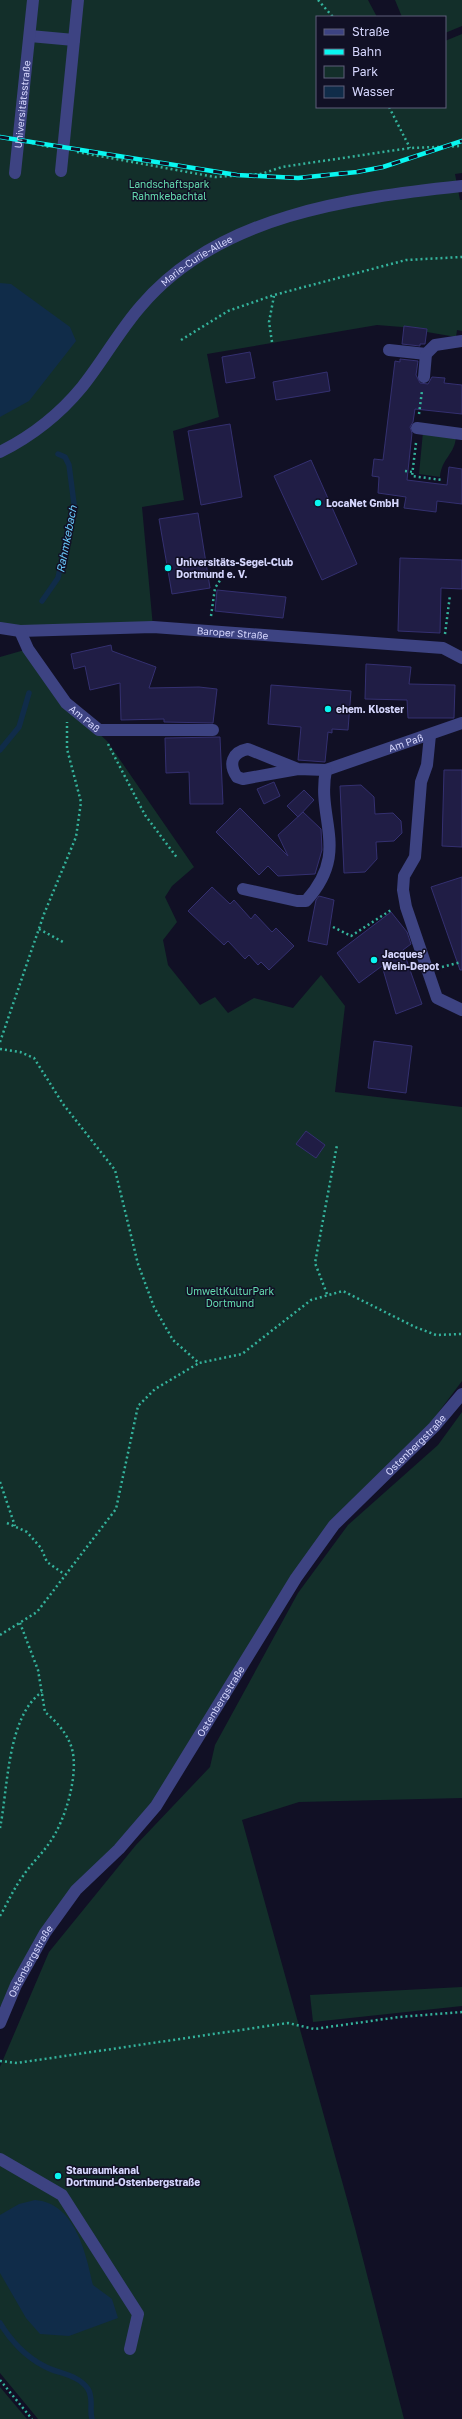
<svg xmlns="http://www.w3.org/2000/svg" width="462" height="2419" font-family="'Golos Text',sans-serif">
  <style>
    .green { fill: #132f2a }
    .water { fill: #102c49 }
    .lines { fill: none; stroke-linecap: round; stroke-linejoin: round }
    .stream { stroke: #102c49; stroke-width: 5.5 }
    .building { fill: #201d45; stroke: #343070 }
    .path { stroke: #34b39c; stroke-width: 2.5; stroke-dasharray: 2 3; stroke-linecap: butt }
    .minor { stroke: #3d4382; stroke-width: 12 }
    .rail-casing { stroke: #09f6f0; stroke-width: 4.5 }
    .rail { stroke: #111025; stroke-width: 3; stroke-dasharray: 9; stroke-linecap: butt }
    .poi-dot { fill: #09f6f0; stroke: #111025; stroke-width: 1.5 }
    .labels { text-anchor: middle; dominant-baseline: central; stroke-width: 3; stroke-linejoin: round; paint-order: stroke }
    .street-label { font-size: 10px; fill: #d5d6fd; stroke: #111025 }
    .park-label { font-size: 10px; fill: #64dbaf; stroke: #111025 }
    .poi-label { font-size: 10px; font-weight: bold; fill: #d5d6fd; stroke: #111025; text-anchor: start }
    .water-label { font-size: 11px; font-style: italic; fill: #68c8f9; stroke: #111025 }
  </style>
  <rect width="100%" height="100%" fill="#111025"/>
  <!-- green -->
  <path class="green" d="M0,0H368L377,17H317V107H445V41L462,34V173L455,174L460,200H462V331L457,330L456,337L427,332V329L377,325L207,354L219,417L173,431L184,500L142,507L153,627L0,628Z
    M395,0H462V26L445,33V17H402Z
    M423,432L456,436C455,455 442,457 440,477L419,474Z
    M28,649L72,709L107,741L194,867L172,886L165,897L177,922L163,940L168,965L200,1005L215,997L228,1013L254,998L293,1008L321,975L345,1006L335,1092L462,1107V1381L432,1421L330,1521L152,1804L116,1847L88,1874L0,2007V657Z
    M462,1412V1798L299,1802L242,1820L355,2228L404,2419H38L0,2373V2067L49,1952L136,1845L210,1767L215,1745L298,1593L348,1525L438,1445Z
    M462,1987V2006L313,2022L310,1995Z
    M0,2387L27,2419H0Z"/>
  <!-- water -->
  <path class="water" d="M0,283L11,284L70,327L76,341L29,401L0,417Z
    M35,2200C75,2203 86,2253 93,2285L112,2299L118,2318L69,2336L40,2334L26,2318L0,2273V2215L19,2204Z"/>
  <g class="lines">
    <!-- stream -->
    <path class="stream" d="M42,601L58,578L74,504L69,465L65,457L58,454
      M0,750L19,727L29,693
      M0,2323C10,2340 26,2357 44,2366C58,2374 78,2374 88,2389C94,2399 89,2409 92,2419"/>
  </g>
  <!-- building -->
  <path class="building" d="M404,326L427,329L425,344H420V346L402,344Z
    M250,352L255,378L226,383L222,357Z
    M400,359L418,361L416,375L420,383L428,384L432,377L445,378L444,383L462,385V414L415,409L413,422L410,427L412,433L407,480L447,485L449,467L462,469V504L437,501L436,512L404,508L406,497L378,493L379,477L372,476L374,459L383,460L395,361L400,362Z
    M327,372L330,391L276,400L273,382Z
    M230,424L242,497L201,505L188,431Z
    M311,460L357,564L322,580L274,476Z
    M198,513L210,588L172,594L159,519Z
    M400,558L462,560V589L441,588L440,633L398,631Z
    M217,590L286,597L283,618L215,611Z
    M111,645L112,651L156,667L149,688L199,687L217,689L213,723L164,722V719L121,720L120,683L90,690L85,666L74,669L71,654Z
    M366,664L411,667L409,684L455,685L454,718H408L407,700L365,699Z
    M271,685L351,691L348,730L332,729V733L328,732L325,762L298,760L301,727L268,724Z
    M220,737L223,804H190L189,772L166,773L165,738Z
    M444,770H462V847L442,846Z
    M274,782L280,796L264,804L257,789Z
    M361,785L374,797L375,814L393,813L401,821L402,833L394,841L376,842L377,859L365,872L344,873L340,786Z
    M304,790L314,800L298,817L287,806Z
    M240,808L288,856L278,835L303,812L321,829L322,850L315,874L278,876L268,866L259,875L216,832Z
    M462,877V970H460L431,887Z
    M212,887L230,904L234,900L251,919L255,914L272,932L276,928L294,946L269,970L261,962L258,965L249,955L245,959L228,941L224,945L188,911Z
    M319,896L334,900L327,945L308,941L316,900Z
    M391,912L407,932L411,944L403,950L422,1004L396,1014L382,966L359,983L337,953Z
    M374,1041L412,1046L406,1093L368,1088Z
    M306,1131L325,1145L316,1158L296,1144Z"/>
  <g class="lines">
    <!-- path -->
    <path class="path" d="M318,0L333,17
      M389,107L410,148
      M32,143L49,147
      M77,152L215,177L261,174L282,167L410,148L462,146
      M181,340L228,311L274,295L406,260L462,257
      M272,342L269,322L274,296
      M419,414L422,391
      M416,443L412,476L442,480
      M405,471L413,472
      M211,616L215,588L223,576
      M445,634L450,595
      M108,744L145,815L178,859
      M333,927L351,936L391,910
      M39,929L63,942
      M442,967L461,962
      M0,1042L44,914L76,837L81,802L67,749V722
      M0,1049L20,1052L34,1058L63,1104L115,1170L138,1264L154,1307L173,1340L199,1363L242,1354L311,1300L343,1291L415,1327L436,1335L462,1334
      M327,1294L315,1263L337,1145
      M0,1482L15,1526
      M7,1523L27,1532L41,1548L47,1562L64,1574
      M0,1635L37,1612L116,1509L138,1406L155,1389L199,1363
      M0,1828C8,1789 7,1716 42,1692
      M0,1916C8,1902 14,1888 23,1876C31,1864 42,1854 50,1842C65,1821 79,1775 72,1749C68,1734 56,1721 45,1712L38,1670L20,1623
      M0,2061L17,2063L288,2023L314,2029L399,2017L462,2012
      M0,2380L32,2419"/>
    <!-- minor -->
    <g class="minor">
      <path d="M30,36L74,40"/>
      <path d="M61,171L78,0"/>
      <path id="s1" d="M15,173L33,0"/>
      <path d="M389,350L426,354"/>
      <path d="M424,377L426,354L435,345L462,341"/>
      <path d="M417,428L462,434"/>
      <path id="s2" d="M0,452C32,436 59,415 82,387C103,361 119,331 141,306C218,215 350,198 462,186"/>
      <path id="s3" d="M0,628L20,631L153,627L443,648L462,658"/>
      <path id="s4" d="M20,631L28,649L66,703L99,730H213"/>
      <path d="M430,735L427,765L421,782L415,857L404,876L403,890L406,907L437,998L462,1010"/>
      <path id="s5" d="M298,769L243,779L237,777C228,764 232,752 248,749L298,769L326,770L462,723"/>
      <path d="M243,889L297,901H306C351,851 316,820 326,770"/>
      <path id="s6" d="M0,2023L16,1985L45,1933L76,1890L119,1849L156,1806L296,1578L334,1525L434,1427L462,1394"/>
      <path d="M0,2159L62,2195L138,2314L130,2349"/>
    </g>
    <defs>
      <path id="rail" d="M0,137L237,175L298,178L357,172L383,167L462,141"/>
    </defs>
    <!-- rail casing -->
    <use href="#rail" class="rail-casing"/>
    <!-- rail -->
    <use href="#rail" class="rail"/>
  </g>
  <!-- markers -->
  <g class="poi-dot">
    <circle cx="318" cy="503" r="4"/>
    <circle cx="168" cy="568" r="4"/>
    <circle cx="328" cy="709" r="4"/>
    <circle cx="374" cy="960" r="4"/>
    <circle cx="58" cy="2176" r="4"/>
  </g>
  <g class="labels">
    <!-- street labels -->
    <g class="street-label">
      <text stroke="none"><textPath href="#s1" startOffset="69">Universitätsstraße</textPath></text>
      <text stroke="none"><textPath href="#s2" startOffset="278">Marie-Curie-Allee</textPath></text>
      <text stroke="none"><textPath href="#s3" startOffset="233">Baroper Straße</textPath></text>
      <text stroke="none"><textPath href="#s4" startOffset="110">Am Paß</textPath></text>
      <text stroke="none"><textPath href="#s5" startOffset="266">Am Paß</textPath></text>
      <text stroke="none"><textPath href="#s6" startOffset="717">Ostenbergstraße</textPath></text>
      <text stroke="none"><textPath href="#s6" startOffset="393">Ostenbergstraße</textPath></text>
      <text stroke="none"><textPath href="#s6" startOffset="69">Ostenbergstraße</textPath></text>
    </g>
    <!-- park labels -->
    <g class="park-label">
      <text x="169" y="184">Landschaftspark<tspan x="169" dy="12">Rahmkebachtal</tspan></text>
      <text x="230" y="1291">UmweltKulturPark<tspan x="230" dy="12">Dortmund</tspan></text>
    </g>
    <!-- poi labels -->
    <g class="poi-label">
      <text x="326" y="503">LocaNet GmbH</text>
      <text x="176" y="562">Universitäts-Segel-Club<tspan x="176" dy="12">Dortmund e. V.</tspan></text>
      <text x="336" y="709">ehem. Kloster</text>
      <text x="382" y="954">Jacques’<tspan x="382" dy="12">Wein-Depot</tspan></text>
      <text x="66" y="2170">Stauraumkanal<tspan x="66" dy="12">Dortmund-Ostenbergstraße</tspan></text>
    </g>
    <!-- water labels -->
    <g class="water-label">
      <text transform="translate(66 539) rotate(-79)">Rahmkebach</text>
    </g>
  </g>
  <!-- legend -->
  <rect x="316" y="16" width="130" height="92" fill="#111025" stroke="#5f5f7b"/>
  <rect x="324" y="29" width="20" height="6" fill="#3d4382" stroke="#5f5f7b"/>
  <text x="352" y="36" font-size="12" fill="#d5d6fd">Straße</text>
  <rect x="324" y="49" width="20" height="6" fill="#09f6f0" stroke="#5f5f7b"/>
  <text x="352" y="56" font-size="12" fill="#d5d6fd">Bahn</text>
  <rect x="324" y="66" width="20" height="12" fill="#132f2a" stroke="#5f5f7b"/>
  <text x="352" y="76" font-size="12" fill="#d5d6fd">Park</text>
  <rect x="324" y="86" width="20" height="12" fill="#102c49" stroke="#5f5f7b"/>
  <text x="352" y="96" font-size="12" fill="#d5d6fd">Wasser</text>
</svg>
